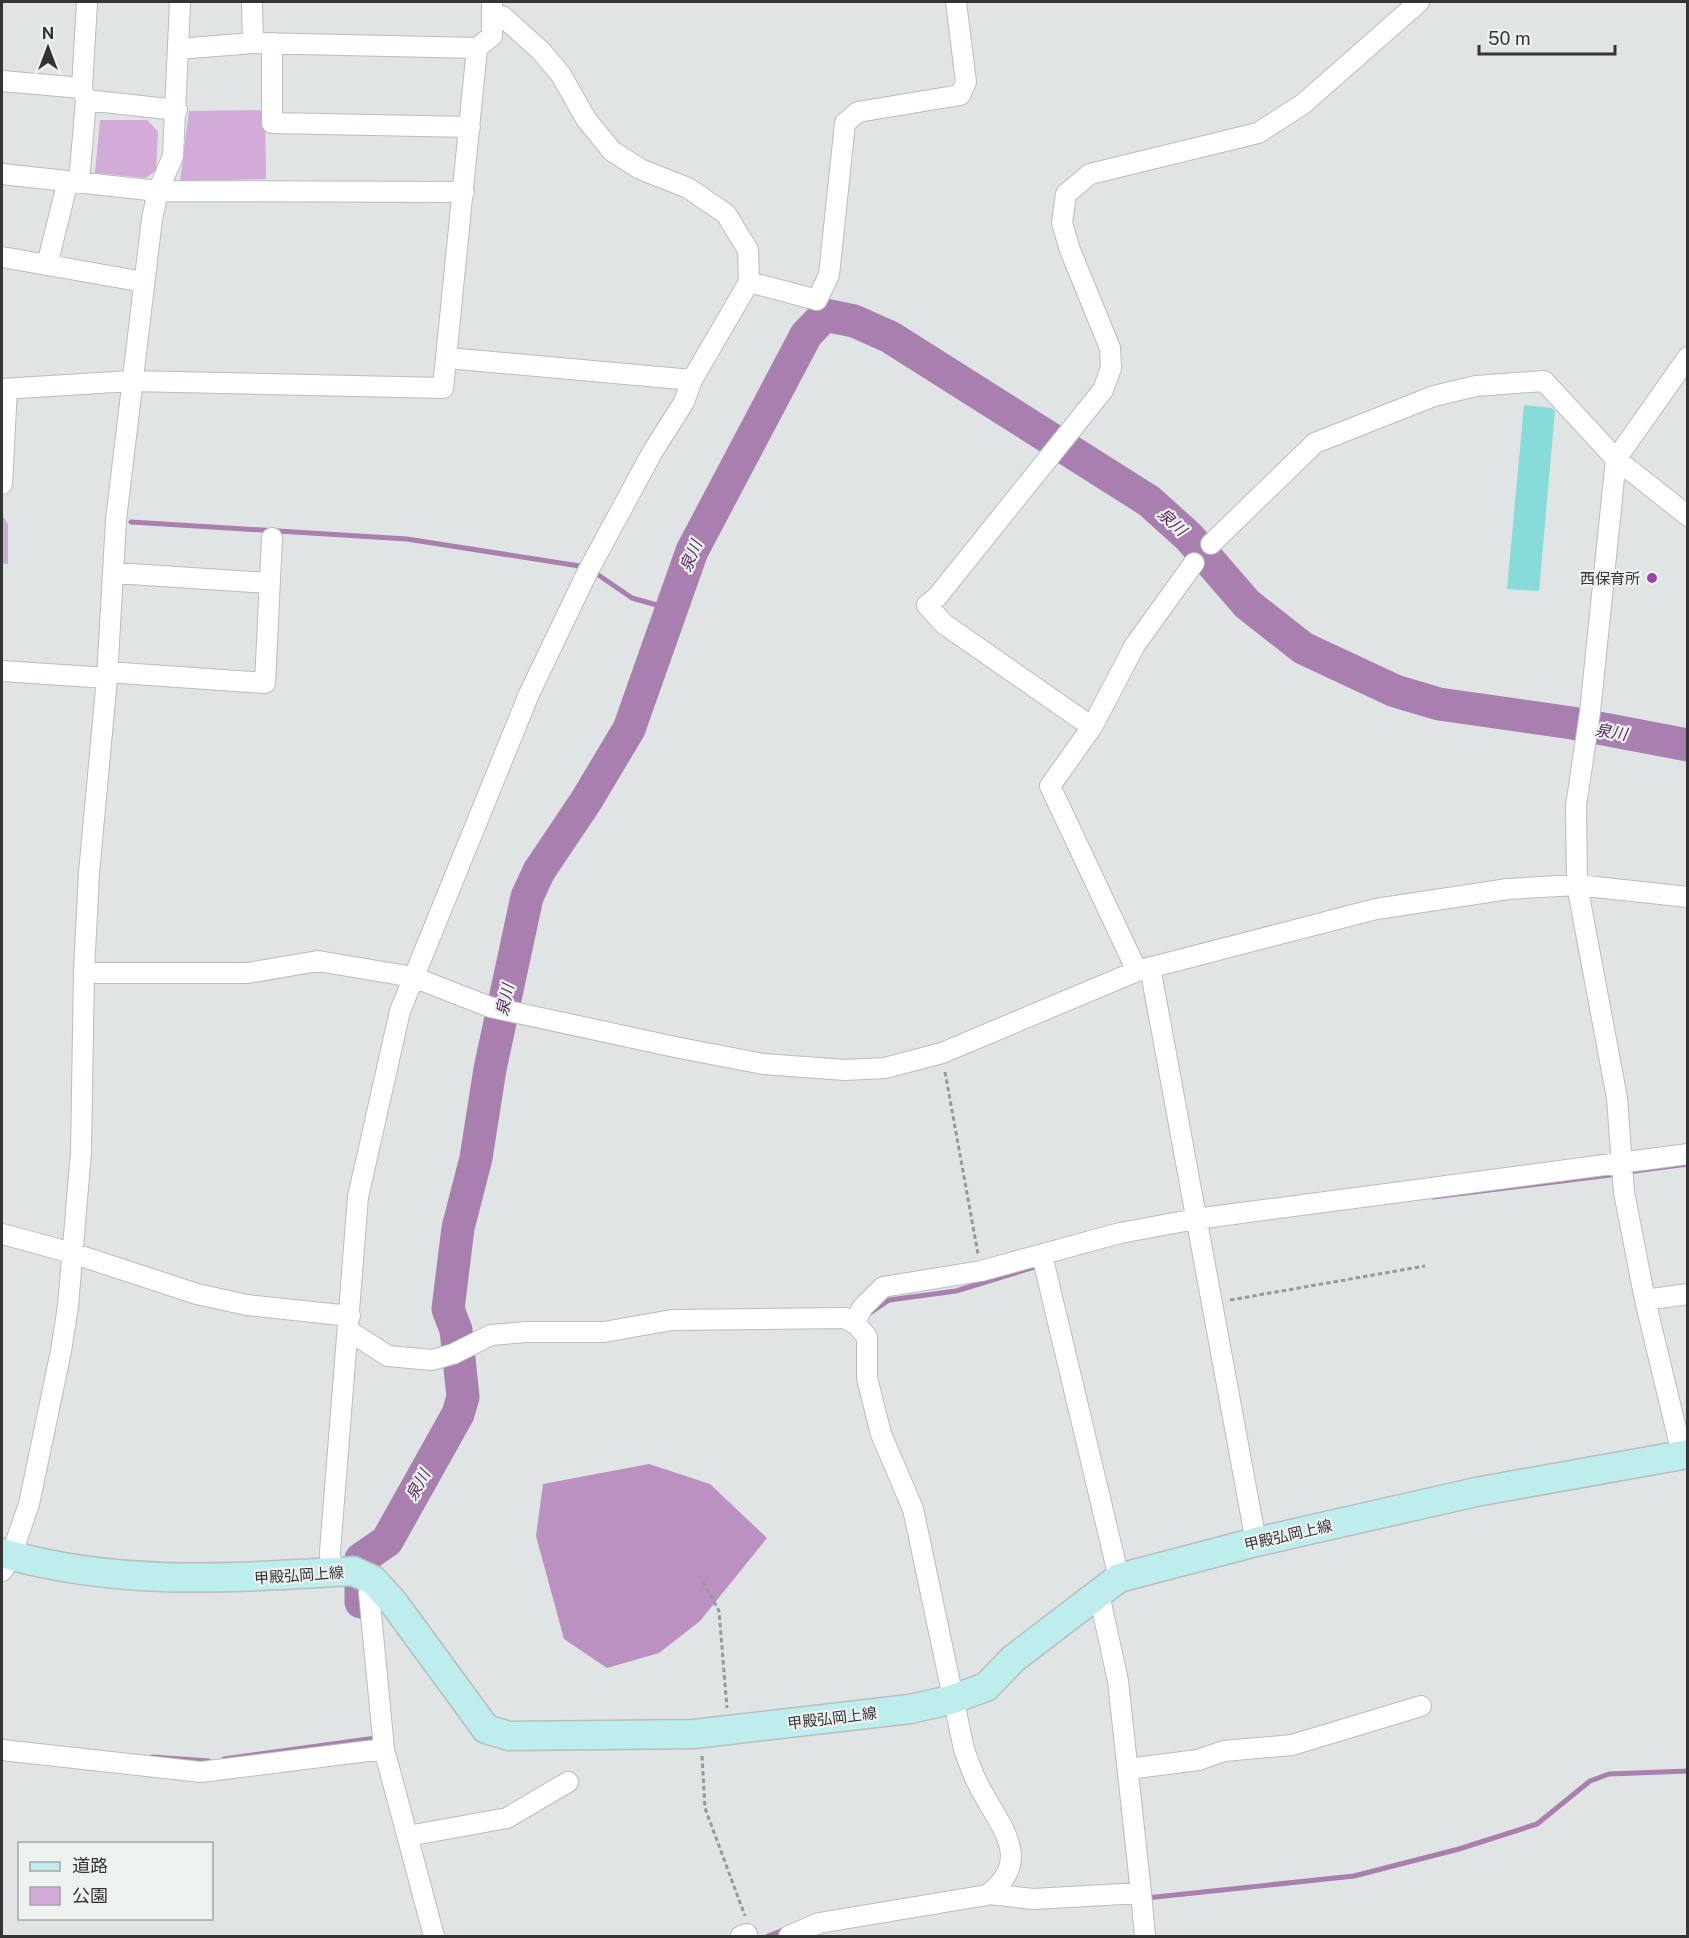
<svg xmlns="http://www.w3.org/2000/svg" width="1689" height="1938" font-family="'Public Sans','Noto Sans JP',sans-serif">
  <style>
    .green { fill: #d2abd9 }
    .forest { fill: #bb91c2 }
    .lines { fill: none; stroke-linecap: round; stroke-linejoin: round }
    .stream { stroke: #a87fae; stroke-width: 5 }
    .river { stroke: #a87fae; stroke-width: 33 }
    .building { fill: #87dcd9 }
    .street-casing { stroke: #b8bdbd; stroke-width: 22 }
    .secondary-casing { stroke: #b8bdbd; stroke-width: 31 }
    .path { stroke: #969999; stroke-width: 3; stroke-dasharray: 4.5 3; stroke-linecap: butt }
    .street { stroke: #fff; stroke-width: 20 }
    .secondary { stroke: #bdedec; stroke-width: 28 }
    .poi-dot { fill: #9e43ae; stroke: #edf2f1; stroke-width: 2 }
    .labels { text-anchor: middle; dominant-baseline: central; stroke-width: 4.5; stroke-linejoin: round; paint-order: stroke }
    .poi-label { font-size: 15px; fill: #333535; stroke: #edf2f1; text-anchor: end }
    .street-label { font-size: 15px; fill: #333535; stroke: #edf2f1 }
    .water-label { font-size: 16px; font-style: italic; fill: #5a2763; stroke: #edf2f1 }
  </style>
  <rect width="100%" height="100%" fill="#e0e4e4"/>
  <!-- green -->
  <path class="green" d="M265,110L266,179L180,181L189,111Z
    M100,120H147L158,131L156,170L146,178L95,173Z
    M2,515L8,524V564L2,563Z"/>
  <!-- forest -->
  <path class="forest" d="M649,1464L710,1484L767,1538L700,1621L659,1653L607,1668L564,1639L536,1536L543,1484Z"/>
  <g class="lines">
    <!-- stream -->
    <path class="stream" d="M131,522L407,539L586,567
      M594,572L632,598L671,609
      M1627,1172L1688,1164
      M1433,1197L1618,1174
      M867,1315L889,1300L956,1291L1041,1265
      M152,1757L209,1761
      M224,1759L376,1738
      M1146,1898L1354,1876L1459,1849L1537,1824L1590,1781L1609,1774L1688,1771
      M768,1936L786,1929"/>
    <!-- river -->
    <path class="river" d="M361,1602V1559L387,1541L458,1414L463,1397L456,1330L448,1309L458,1228L476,1158L490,1069L527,897L539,871L586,801L629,729L692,551L806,335L825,315L854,321L890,337L1149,501L1189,537L1247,604L1303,648L1395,691L1439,704L1572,723L1688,745"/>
  </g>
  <!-- building -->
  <path class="building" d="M1524,405L1552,408L1555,411L1539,591L1507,589Z"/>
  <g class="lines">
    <defs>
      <path id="street" d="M252,2L253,43
        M272,43V123L470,127
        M178,49L253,43L477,48L492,36V2
        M2,81L82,88L87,2
        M82,88L86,100L177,110
        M2,174L158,191L464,192
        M79,182L86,100
        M2,257L144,282
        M47,265L68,181
        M749,282L817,300L829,275L845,123L858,112L960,95L966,82L956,2
        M448,358L692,380
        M2,389L131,381L443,388L477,48
        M2,484L7,389
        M1211,544L1315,443L1434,396L1476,386L1544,381L1616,459L1688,516
        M115,573L268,583
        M2,671L107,678
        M107,672L265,683L272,538
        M1092,727L944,624L927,605L937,597L1103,390L1111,368L1110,348L1070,250L1062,223L1066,194L1090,174L1258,133L1303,104L1419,2
        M1150,967L1256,1542
        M84,971L94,973H248L318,961L413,977L490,1007L675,1047L763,1064L845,1070L885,1068L942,1053L1137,971L1376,909L1508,889L1577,885L1688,897
        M1137,971L1050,786L1092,727L1135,645L1194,563
        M2,1234L72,1253L197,1294L247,1305L350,1316
        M1042,1255L1119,1578
        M1645,1300L1688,1294
        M854,1323L863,1307L883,1287L981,1271L1120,1233L1196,1219L1688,1154
        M349,1331L388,1356L432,1360L453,1354L491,1335L527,1332H604L672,1320L845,1318L857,1325L867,1337V1378L881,1434L913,1509L964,1749C968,1760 972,1773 978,1784C996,1822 1037,1859 987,1895L819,1923L789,1936
        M1682,1454L1645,1300L1624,1192L1617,1098L1577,885L1576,806L1590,712L1616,459L1688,357
        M2,1571L11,1556L29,1504L61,1351L68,1306L81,1152L84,971L89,873L107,678L116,520L152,219L158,191L173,156L180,2
        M331,1572L330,1552L358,1197L400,1011L529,694L588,571L653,451L684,402L692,380L749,282L748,250L726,214L688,188L640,169L612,151L586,119L561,75L541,51L502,16L492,15
        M384,1749L434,1936
        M2,1750L201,1772L384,1749L369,1593L373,1580
        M1128,1769L1198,1760L1224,1751L1292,1745L1421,1706
        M408,1836L507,1818L568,1782
        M1141,1893L1145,1936
        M989,1894L1033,1899L1141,1893L1118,1681L1099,1594
        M741,1936L747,1934V1936"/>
      <path id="secondary" d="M2,1553C119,1587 233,1578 353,1571L373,1580L393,1602L486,1729L509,1736L694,1734L910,1709L950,1700L986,1687L1013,1659L1119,1578L1256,1542L1476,1492L1688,1454"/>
    </defs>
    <!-- street casing -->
    <use href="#street" class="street-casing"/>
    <!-- secondary casing -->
    <use href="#secondary" class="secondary-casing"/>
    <!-- path -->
    <path class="path" d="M945,1072L978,1254
      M1230,1300L1425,1266
      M703,1582L719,1611L727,1708
      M702,1756L705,1808L745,1916"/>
    <!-- street -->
    <use href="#street" class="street"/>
    <!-- secondary -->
    <use href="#secondary" class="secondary"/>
  </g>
  <!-- markers -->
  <circle class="poi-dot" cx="1652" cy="578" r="6"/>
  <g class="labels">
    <!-- poi labels -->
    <g class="poi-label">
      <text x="1640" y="578">西保育所</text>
    </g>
    <!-- street labels -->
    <g class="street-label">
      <text transform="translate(1288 1535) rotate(-13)">甲殿弘岡上線</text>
      <text transform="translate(299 1575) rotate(-4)">甲殿弘岡上線</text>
      <text transform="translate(832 1718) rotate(-7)">甲殿弘岡上線</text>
    </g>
    <!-- water labels -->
    <g class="water-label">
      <text transform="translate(1172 522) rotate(42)">泉川</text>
      <text transform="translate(691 556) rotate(-67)">泉川</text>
      <text transform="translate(1611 732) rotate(9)">泉川</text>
      <text transform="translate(505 1000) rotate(-78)">泉川</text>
      <text transform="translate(418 1485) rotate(-61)">泉川</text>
    </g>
  </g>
  <!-- border -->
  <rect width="1689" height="1938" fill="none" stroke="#333535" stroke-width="6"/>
  <!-- legend -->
  <rect x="18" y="1842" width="195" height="78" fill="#edf2f1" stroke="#a3a6a6" stroke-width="1.5"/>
  <rect x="30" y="1862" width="30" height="9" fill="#bdedec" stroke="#a3a6a6" stroke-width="1.5"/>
  <text x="72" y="1872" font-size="18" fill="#333535">道路</text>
  <rect x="30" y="1887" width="30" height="18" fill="#d2abd9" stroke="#a3a6a6" stroke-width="1.5"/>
  <text x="72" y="1902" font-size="18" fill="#333535">公園</text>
  <!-- north arrow -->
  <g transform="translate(48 48)" stroke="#edf2f1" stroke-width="4.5" paint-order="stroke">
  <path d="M0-4.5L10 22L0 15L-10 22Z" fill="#333535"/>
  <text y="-9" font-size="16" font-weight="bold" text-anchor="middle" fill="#333535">N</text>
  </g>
  <!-- scale -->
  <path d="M1479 45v9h136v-9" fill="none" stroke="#333535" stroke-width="3"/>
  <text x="1488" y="45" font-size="18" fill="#333535" stroke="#edf2f1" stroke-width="4.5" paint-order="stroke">50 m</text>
</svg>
